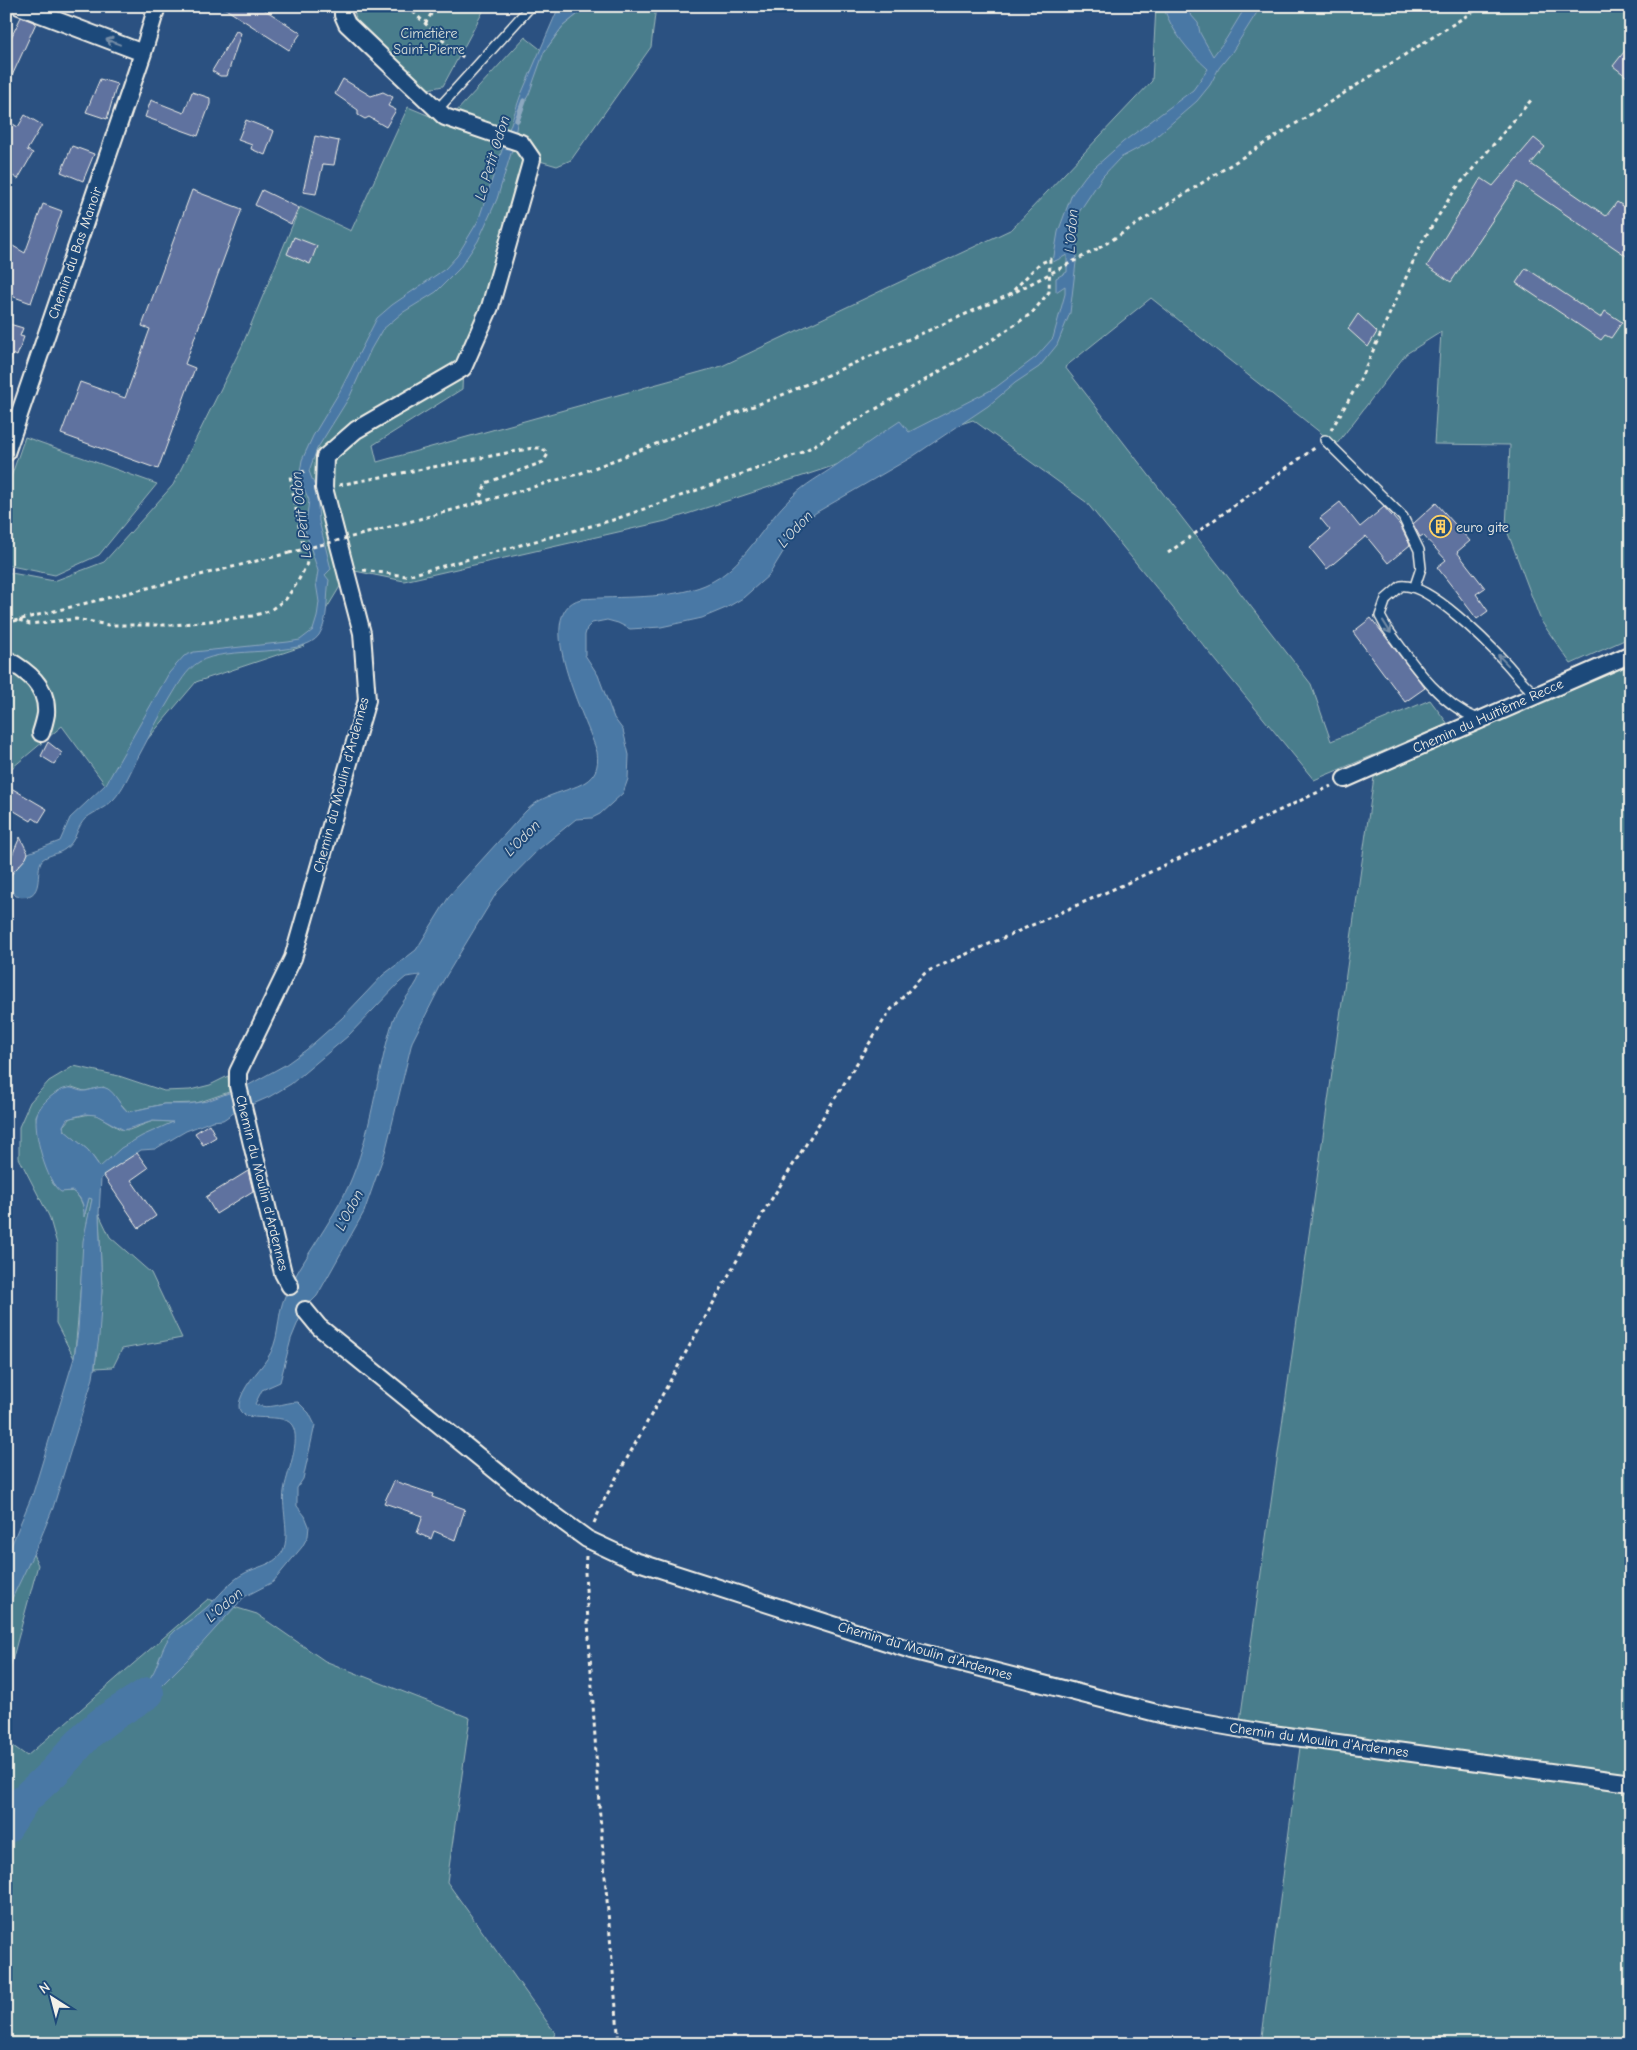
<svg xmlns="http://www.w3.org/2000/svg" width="1637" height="2050" font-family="'Comic Neue',sans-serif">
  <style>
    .green { fill: #487d8c; stroke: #9eb7ba }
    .water { fill: #4978a5; stroke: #8da8c0; fill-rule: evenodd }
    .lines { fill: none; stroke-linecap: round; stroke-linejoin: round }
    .stream { stroke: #8da8c0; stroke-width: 5.5 }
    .river { stroke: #4978a5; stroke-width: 32 }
    .building { fill: #5f729f; stroke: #f4f1e8 }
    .service-casing { stroke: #f4f1e8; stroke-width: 12 }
    .minor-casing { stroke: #f4f1e8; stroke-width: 20 }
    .path { stroke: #f4f1e8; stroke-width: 3; stroke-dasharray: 4 4; stroke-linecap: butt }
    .service { stroke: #1f4a7a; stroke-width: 9 }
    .minor { stroke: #1f4a7a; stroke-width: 16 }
    .path-bridge { stroke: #f4f1e8; stroke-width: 3; stroke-dasharray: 4 4; stroke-linecap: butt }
    .oneway { stroke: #748da6 }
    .labels { text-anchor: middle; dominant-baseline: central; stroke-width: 4; stroke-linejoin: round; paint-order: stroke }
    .park-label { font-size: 14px; fill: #dae0da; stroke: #1f4a7a }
    .street-label { font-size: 14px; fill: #f4f1e8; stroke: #1f4a7a }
    .poi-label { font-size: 14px; fill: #f4f1e8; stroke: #1f4a7a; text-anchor: start }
    .water-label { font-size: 15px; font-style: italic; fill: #dadfde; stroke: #1f4a7a }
  </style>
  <rect width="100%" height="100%" fill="#2b5181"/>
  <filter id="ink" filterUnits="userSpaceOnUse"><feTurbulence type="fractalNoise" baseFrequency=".02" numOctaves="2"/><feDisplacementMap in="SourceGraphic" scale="10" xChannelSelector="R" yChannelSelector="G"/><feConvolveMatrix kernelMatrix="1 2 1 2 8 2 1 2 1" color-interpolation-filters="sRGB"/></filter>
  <g filter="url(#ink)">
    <!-- green -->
    <path class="green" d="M353,6H486L443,86L428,89L356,19Z
      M588,6H656L651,47L571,160L557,166L533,159L463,368L462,389L373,445L377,462L722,366L1012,229L1152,81L1156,6H1216L1219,9L1220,6H1631V637L1571,664L1541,621L1506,528L1510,445L1434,444L1441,332L1406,354L1336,445L1151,298L1065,367L1311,684L1331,741L1430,700L1448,724L1314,780L1086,502L973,420L666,521L404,581L350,570L304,646L196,682L107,787L62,726L6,773V572L54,581L104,562L173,485L242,346L300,207L351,231L408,107L454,126L455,113L525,37L544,52L563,26Z
      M25,437L157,484L99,555L55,575L6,565V491Z
      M1631,660V2044H1261L1302,1732L1240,1721L1374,777Z
      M74,1066L119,1076L164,1091L190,1090L210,1085L228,1076L229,1092L197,1103L163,1104L128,1112L115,1097L104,1087L84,1091L72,1087L57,1092L39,1110L36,1116L37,1128L52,1182C57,1190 62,1193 72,1191C80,1196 83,1204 85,1214L89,1198L92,1199C80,1252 81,1305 74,1358L56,1323L57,1244L49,1216L19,1158V1127L30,1102L49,1081Z
      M90,1114L97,1115L120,1129L129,1130L153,1121L174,1122C147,1135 121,1144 101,1168L88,1150L66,1132L63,1126L70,1118Z
      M99,1214L110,1237L151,1273L182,1338L122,1349L113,1367L95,1368L102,1291Z
      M21,1528L38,1565L6,1683V1566Z
      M208,1599L257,1614L325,1661L470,1718L447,1882L555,2033L551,2044H6V1741L27,1756Z"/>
    <!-- water -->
    <path class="water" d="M564,6H588L563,26L544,52L529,94L519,112L513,147L497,199L478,241L459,269L436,292L402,313L382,330L371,349L350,396L317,449L309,471L317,492L319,521L331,569L325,575L329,580C326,598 329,619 319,635C303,659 226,645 199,662C186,670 179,684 171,697C158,718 147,741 135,763C129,775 123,789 114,799C106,808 95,811 86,818C76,827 77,841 65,849C59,854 47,855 42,860C34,870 47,902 16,896L6,885V855L11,857L18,867L26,858L28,853L60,841L70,818L106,784L169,673L184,656L194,652L288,642L300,640L313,630L317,617L319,602L316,583L318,571L305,530L309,500L299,478L302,460L313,436L340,391L377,318L392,305L445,269L457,256L478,221L520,97L557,11Z
      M1163,6H1183L1198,23L1200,33L1213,56L1226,39L1246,6H1261L1232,52L1219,68L1210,85L1197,101L1150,142L1120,158L1103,176L1079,212L1077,217V254L1070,313L1057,345L1039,367L1015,383L988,406L912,457L817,512L800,524L769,575L743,598L726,608L702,618L661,627L630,629L618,623L607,620L592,623L587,628L585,635V655L598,675L614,718L623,730L629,755L628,779L623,793L600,814L592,818L576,819L539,849L497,892L443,981L412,1042L386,1149L364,1212L317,1296L303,1310L291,1339L280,1382L262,1390L255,1404C268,1411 284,1402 298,1402L309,1413L315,1425L303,1479L297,1488V1506L305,1516L309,1526L308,1536L302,1547L273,1582L244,1597L188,1659L148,1699L133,1709L108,1718L88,1731L23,1805L6,1840V1801C24,1782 44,1766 63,1747C73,1737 80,1725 92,1716C108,1704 131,1698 145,1684C161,1668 159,1644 176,1630C186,1623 197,1616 206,1608C219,1597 229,1581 245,1573C256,1567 273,1565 281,1554C292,1539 281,1509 284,1491C286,1475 302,1440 292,1425C282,1409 231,1429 240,1400C247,1379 262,1370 271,1352C280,1334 277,1314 285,1296C303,1258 330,1225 348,1187C372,1134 376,1075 393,1020C399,1003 414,991 420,975L406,977L399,983L348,1036L291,1084L269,1097L235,1112L223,1120L212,1121L186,1131L155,1149L141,1150L101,1178L99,1214L102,1291L99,1337L93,1378L53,1508L39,1542L6,1611V1558L33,1493L74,1358L78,1331L83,1241L92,1199L89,1198L84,1217C84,1205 82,1197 72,1191L61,1192C47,1184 32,1130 37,1114C40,1104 57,1089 68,1088C73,1087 77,1091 82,1091C91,1092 99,1084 108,1089C116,1094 120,1106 128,1112L164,1104H188L207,1101L245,1087L285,1065L306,1050L342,1018L383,975L416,950L450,895L525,812C533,804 541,799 552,795C575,786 602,784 597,752C588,722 529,612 581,599C620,596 669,600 705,585C744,569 762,524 792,497C805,484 821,476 835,466C857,451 878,435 900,421L909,432L995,388L1036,357L1053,338L1065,294V286L1056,292V278L1067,272V255L1053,262L1058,232L1072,194L1086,175L1123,142L1193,90L1208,69C1188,51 1172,32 1163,6ZM85,1114L96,1115L124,1130L153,1121L173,1122L142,1136L121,1148L100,1167L88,1150L64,1130L63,1126L67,1119Z"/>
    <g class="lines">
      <!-- stream -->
      <path class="stream" d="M517,120L524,101"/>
      <!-- river -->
      <path class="river" d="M6,1828L24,1800L54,1772L88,1734L107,1719L148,1693"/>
    </g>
    <!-- building -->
    <path class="building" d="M221,6H259L301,33L289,50Z
      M21,17L36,23L6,89V48Z
      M236,31L241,33L227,76H220L212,71Z
      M1631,43V80L1613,66Z
      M100,79L117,84L107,119L86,112Z
      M343,79L371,96L383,92L393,97L388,106L396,110L386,127L369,117L365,119L358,115V110L335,94Z
      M192,92L210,98V104L198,136L145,117L151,100L184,113Z
      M25,115L42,125L27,150L33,153L18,179L6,172V120L18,127Z
      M246,120L274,131L265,155L251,149L252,145L238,140Z
      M315,136L339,141L334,165L323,164L316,194L303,192Z
      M1534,138L1545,147L1531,164L1606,216L1617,202L1631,211V259L1518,182L1451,282L1427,266L1481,178L1493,186Z
      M72,146L94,154L83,181L61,172Z
      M192,190L242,209L185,364L195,368L158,469L61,434L80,382L125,398L150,329L142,326Z
      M262,190L299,208L291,224L255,205Z
      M43,204L62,211L31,303L6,294V242L25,253Z
      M294,237L317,246L310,264L287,254Z
      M1526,268L1601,318L1605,311L1622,322L1611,338L1605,335L1601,340L1516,283Z
      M1358,314L1377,332L1368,347L1348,329Z
      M6,323L23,328L20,336L24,337L17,356L13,354L8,369H6Z
      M1340,502L1360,527L1384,507L1400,525L1410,545L1388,563L1366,536L1327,569L1310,548L1330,530L1320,518Z
      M1436,503L1470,541L1457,552L1485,588L1476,594L1488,611L1477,619L1437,567L1446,560L1423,535L1420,537L1413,524Z
      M1371,618L1425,688L1405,702L1353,632Z
      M48,742L62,753L54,764L41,756Z
      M6,785L47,809L39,822L33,818L31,821L6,806Z
      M20,837L28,853L26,858L6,880V869Z
      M209,1124L216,1137L203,1145L195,1133Z
      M137,1153L148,1168L131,1180L156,1216L139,1228L103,1175Z
      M248,1171L253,1191L216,1214L206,1197Z
      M394,1481L433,1494L432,1497L465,1509L455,1540L434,1531L431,1539L417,1533L423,1516L384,1503Z"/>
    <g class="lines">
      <defs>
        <path id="service" d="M437,110L531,6
          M1325,440L1403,517L1419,550L1421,568L1415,586
          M1478,719C1437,703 1411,661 1386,627L1380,616L1386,599L1401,586C1428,582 1488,643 1507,664C1517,675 1524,686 1537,695"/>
        <path id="minor" d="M19,6L143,53
          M6,453L143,53L157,6
          M6,659C27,671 48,686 46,714C45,720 43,727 41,733
          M1345,779L1631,654
          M290,1286L283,1273L238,1086V1072L293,958L367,700L362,633L324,488L325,457L356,430L463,368L490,307L532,159L521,143L445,117L347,24L343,15V6
          M305,1310L319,1327L516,1487L587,1539L632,1560L911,1650L1168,1716L1265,1733L1631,1783"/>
      </defs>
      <!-- service casing -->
      <use href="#service" class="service-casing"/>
      <!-- minor casing -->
      <use href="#minor" class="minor-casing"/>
      <!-- path -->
      <path class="path" d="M407,6L452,49L466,59
        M412,11L414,6
        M425,24L436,6
        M1099,248L1482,6
        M1331,430L1358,384L1422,242L1454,191L1532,99
        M339,485L533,448H542L548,454L543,462L486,483L478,503
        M1168,553L1316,447
        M363,570L406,576L613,520L801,453L988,343L1032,313L1049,292L1050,259L1039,264L1009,295L782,395L581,473L478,503L379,530
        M19,620L30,624L76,619L108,625H174L252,616L269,611L286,599L297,583L306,566L308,558L301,537L290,476L308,470
        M6,623L289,553
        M594,1523L605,1498L766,1208L889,1012L926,972L1125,884L1331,786
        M586,1556L585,1572L599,1804L619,2044"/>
      <!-- service -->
      <use href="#service" class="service"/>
      <!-- minor -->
      <use href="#minor" class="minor"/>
      <!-- path-bridge -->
      <path class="path-bridge" d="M1009,295L1099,248
        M289,553L379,530"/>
    </g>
    <!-- one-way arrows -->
    <defs><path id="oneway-shaft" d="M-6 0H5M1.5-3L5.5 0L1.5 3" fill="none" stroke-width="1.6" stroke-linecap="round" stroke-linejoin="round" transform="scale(1.25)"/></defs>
    <g class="oneway">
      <use href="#oneway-shaft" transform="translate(113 42) rotate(-159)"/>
      <use href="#oneway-shaft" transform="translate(1387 627) rotate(58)"/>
      <use href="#oneway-shaft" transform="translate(1503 660) rotate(-134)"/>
    </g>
  </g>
  <!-- icons -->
  <defs>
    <symbol id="building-ring" viewBox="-11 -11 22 22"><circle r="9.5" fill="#1f4a7a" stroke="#ffd166" stroke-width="1.5"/><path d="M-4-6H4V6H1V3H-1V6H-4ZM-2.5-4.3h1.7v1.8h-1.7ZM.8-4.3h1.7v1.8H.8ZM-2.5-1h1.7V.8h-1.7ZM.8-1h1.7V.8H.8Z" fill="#ffd166"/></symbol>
  </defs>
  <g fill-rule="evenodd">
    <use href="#building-ring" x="1428" y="514" width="25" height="25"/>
  </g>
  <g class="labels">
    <!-- park labels -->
    <g class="park-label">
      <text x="429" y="33">Cimetière<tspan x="429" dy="16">Saint-Pierre</tspan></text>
    </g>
    <!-- street labels -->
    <g class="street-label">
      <text transform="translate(75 253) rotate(-71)">Chemin du Bas Manoir</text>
      <text transform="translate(1488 716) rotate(-24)">Chemin du Huitième Recce</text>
      <text transform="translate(341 785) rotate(-75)">Chemin du Moulin d'Ardennes</text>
      <text transform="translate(262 1183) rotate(76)">Chemin du Moulin d'Ardennes</text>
      <text transform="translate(925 1651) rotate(16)">Chemin du Moulin d'Ardennes</text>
      <text transform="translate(1319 1740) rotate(8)">Chemin du Moulin d'Ardennes</text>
    </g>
    <!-- poi labels -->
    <g class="poi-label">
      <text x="1456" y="527">euro gite</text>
    </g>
    <!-- water labels -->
    <g class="water-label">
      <text transform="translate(492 158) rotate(-73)">Le Petit Odon</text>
      <text transform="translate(1071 231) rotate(-86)">L'Odon</text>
      <text transform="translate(301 515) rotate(-97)">Le Petit Odon</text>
      <text transform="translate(795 529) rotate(-47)">L'Odon</text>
      <text transform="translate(522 838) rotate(-45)">L'Odon</text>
      <text transform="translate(349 1210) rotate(-62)">L'Odon</text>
      <text transform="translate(224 1605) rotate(-41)">L'Odon</text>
    </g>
  </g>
  <!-- margin -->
  <rect width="1637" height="2050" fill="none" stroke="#1f4a7a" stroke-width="25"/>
  <rect x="12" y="12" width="1612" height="2025" fill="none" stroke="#f4f1e8" stroke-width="2" filter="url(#ink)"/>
  <!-- north arrow -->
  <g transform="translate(52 1998) rotate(324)" stroke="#1f4a7a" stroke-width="4" paint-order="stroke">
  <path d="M0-4L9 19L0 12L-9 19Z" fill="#f4f1e8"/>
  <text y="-8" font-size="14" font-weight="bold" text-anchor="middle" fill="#f4f1e8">N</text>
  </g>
</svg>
